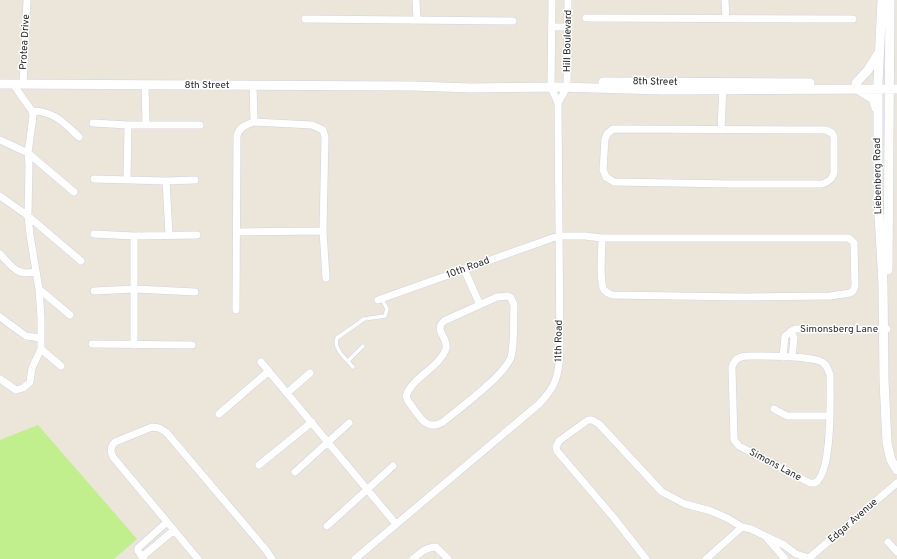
<svg xmlns="http://www.w3.org/2000/svg" width="897" height="559" font-family="Overpass,sans-serif">
  <style>
    .pitch { fill: #c1ef8e }
    .lines { fill: none; stroke-linecap: round; stroke-linejoin: round }
    .service-casing { stroke: #cfd2e3; stroke-width: 4.5 }
    .minor-casing { stroke: #cfd2e3; stroke-width: 8 }
    .tertiary-casing { stroke: #cfd2e3; stroke-width: 10 }
    .service { stroke: #fff; stroke-width: 3.5 }
    .minor { stroke: #fff; stroke-width: 7 }
    .tertiary { stroke: #fff; stroke-width: 9 }
    .labels { text-anchor: middle; dominant-baseline: central; stroke-width: 3; stroke-linejoin: round; paint-order: stroke }
    .street-label { font-size: 10px; fill: #292929; stroke: #fff }
  </style>
  <rect width="100%" height="100%" fill="#ece5da"/>
  <!-- pitch -->
  <path class="pitch" d="M38,425L137,539L114,559H0V440Z"/>
  <g class="lines">
    <defs>
      <path id="service" d="M348,361L363,346
        M353,367C346,359 333,349 337,338L364,319L385,316L387,309L382,299"/>
      <path id="minor" d="M416,0L417,20
        M725,0L726,19
        M586,18L853,19
        M305,19L513,21
        M552,27H568
        M23,84L27,0
        M253,85L254,122
        M145,86L146,124
        M558,103L567,87L568,0
        M32,111C54,111 64,123 79,137
        M93,123L128,125H200
        M613,129L826,130L832,133L834,137V173C832,179 829,182 822,184H731L614,182L606,177L603,170L605,139L607,134Z
        M721,130L723,86
        M0,140L28,153L74,192
        M94,179L166,181L195,180
        M127,179L128,125
        M166,181L169,235
        M0,196L28,216L81,261
        M237,232L323,231
        M94,234L134,236L197,235
        M0,254C12,266 18,278 36,271
        M464,269L480,305
        M39,289L70,315
        M94,291L135,289L195,292
        M508,296L511,298L514,305C513,320 515,342 511,357C505,375 459,409 443,422C425,433 418,413 408,401L406,396C413,376 438,369 446,349C449,338 433,331 444,321L497,297Z
        M378,300L558,236H585L602,238H849L854,243L855,286L853,291L850,293L830,296L742,297L612,295C609,294 606,292 604,290C599,283 602,248 602,238
        M236,310L237,136C239,127 246,125 254,122L312,125L323,130L325,137L323,231L326,278
        M0,317L26,336L41,338
        M791,331L794,338L792,357
        M92,344L192,345
        M134,345V236
        M41,349L61,366
        M751,356C766,356 811,356 822,362C827,365 828,369 830,375C830,396 833,472 815,483H810L739,446L734,440L732,367C735,357 742,356 751,356Z
        M783,357L785,336L795,329H887
        M261,362L396,524
        M0,379L16,390L23,388L30,382L32,368L41,349V318L39,289L30,235L28,216L29,164L28,153L33,116L32,111L13,84
        M287,393L310,373
        M774,409L787,416H830
        M219,414L269,371
        M259,465L312,422
        M295,472L349,423
        M327,526L393,466
        M767,538L785,559
        M888,542L897,552
        M142,557L174,530
        M144,559L138,551V548L167,522
        M198,559L113,457C110,451 110,447 115,442L152,427L159,428L166,432L266,550L272,559
        M355,559L539,404C556,386 558,378 560,354L558,103L551,87L552,0
        M413,559C420,553 426,547 436,547L448,559
        M646,559L614,518L557,451L556,447L559,441L588,420H592L599,424L662,492L685,504L711,511L727,518L742,527L751,529L784,545L796,554L809,558
        M706,559L742,527
        M808,559L897,483"/>
      <path id="tertiary" d="M882,0L878,83V198L883,284L884,380L887,443L891,460L897,470
        M603,82L810,83
        M856,83L868,70L878,54
        M0,84L413,86L471,88L559,87L663,90L897,89
        M857,89L873,99L876,108
        M888,270L890,0"/>
    </defs>
    <!-- service casing -->
    <use href="#service" class="service-casing"/>
    <!-- minor casing -->
    <use href="#minor" class="minor-casing"/>
    <!-- tertiary casing -->
    <use href="#tertiary" class="tertiary-casing"/>
    <!-- service -->
    <use href="#service" class="service"/>
    <!-- minor -->
    <use href="#minor" class="minor"/>
    <!-- tertiary -->
    <use href="#tertiary" class="tertiary"/>
  </g>
  <g class="labels">
    <!-- street labels -->
    <g class="street-label">
      <text transform="translate(568 41) rotate(-89)">Hill Boulevard</text>
      <text transform="translate(25 42) rotate(-87)">Protea Drive</text>
      <text transform="translate(655 82) rotate(1)">8th Street</text>
      <text x="207" y="85">8th Street</text>
      <text transform="translate(878 176) rotate(-91)">Liebenberg Road</text>
      <text transform="translate(468 268) rotate(-20)">10th Road</text>
      <text x="839" y="329">Simonsberg Lane</text>
      <text transform="translate(559 341) rotate(-89)">11th Road</text>
      <text transform="translate(775 465) rotate(28)">Simons Lane</text>
      <text transform="translate(853 521) rotate(-41)">Edgar Avenue</text>
    </g>
  </g>
</svg>
